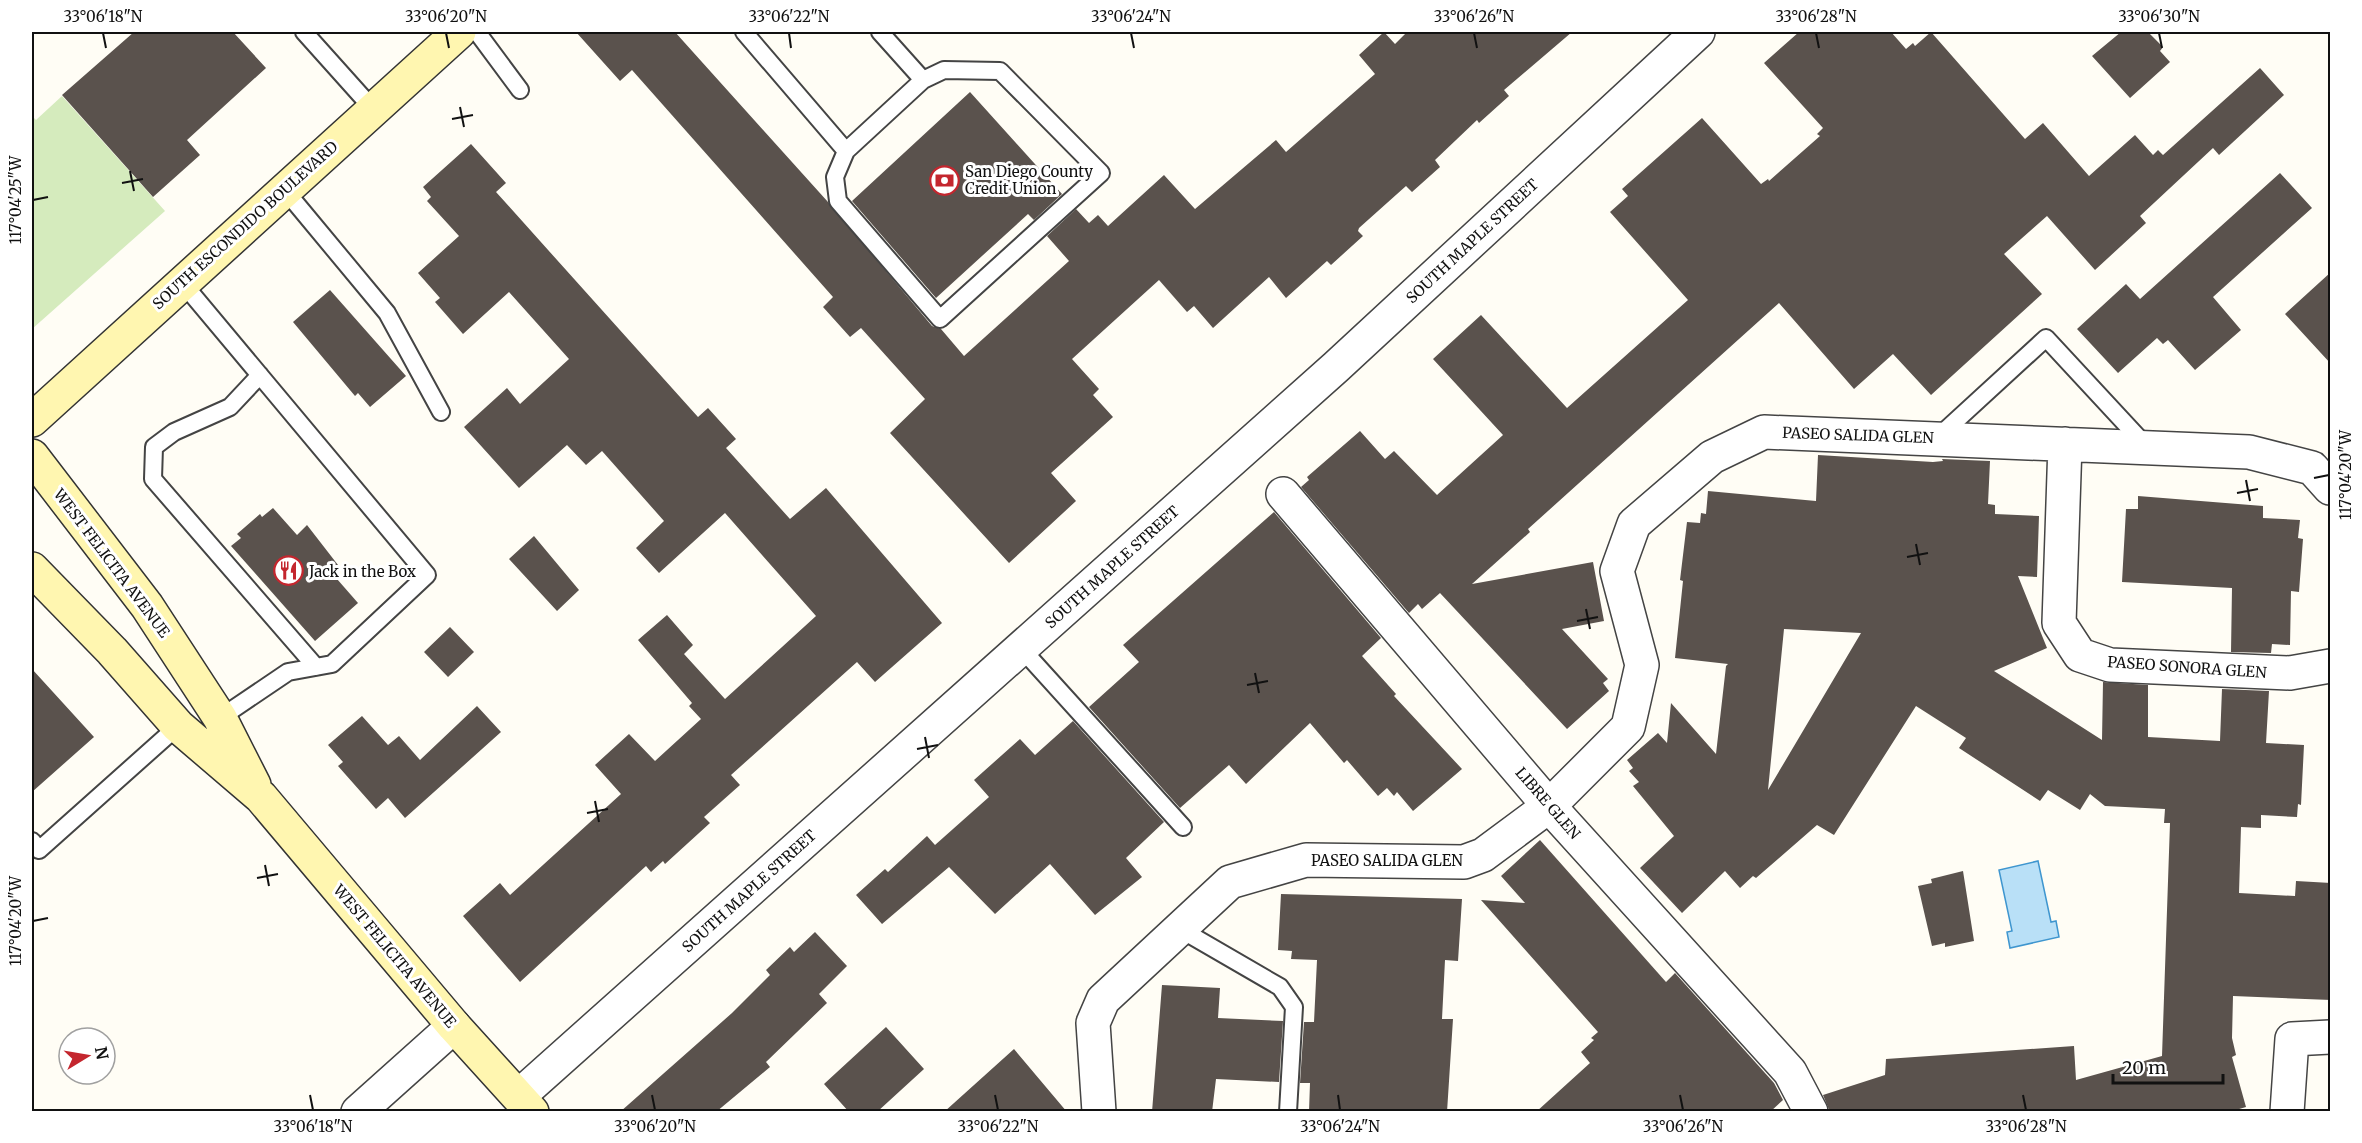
<svg xmlns="http://www.w3.org/2000/svg" width="2362" height="1143" font-family="Merriweather,serif">
  <style>
    .green { fill: #d5ebbd }
    .water { fill: #b9e0f7; stroke: #3f96cf; stroke-width: 1.5 }
    .building { fill: #5a524d; fill-rule: evenodd }
    .lines { fill: none; stroke-linecap: round; stroke-linejoin: round }
    .service-casing { stroke: #444; stroke-width: 20 }
    .minor-casing { stroke: #444; stroke-width: 36 }
    .secondary-casing { stroke: #333; stroke-width: 36 }
    .service { stroke: #fff; stroke-width: 16 }
    .minor { stroke: #fff; stroke-width: 33 }
    .secondary { stroke: #fff6b0; stroke-width: 33 }
    .ticks { fill: none; stroke: #111; stroke-width: 2 }
    .labels { text-anchor: middle; dominant-baseline: central; stroke-width: 6; stroke-linejoin: round; paint-order: stroke }
    .poi-label { font-size: 15px; fill: #111; stroke: #fff; text-anchor: start }
    .street-label { font-size: 15px; fill: #111; stroke: #fff }
    .neatline { fill: none; stroke: #111; stroke-width: 2 }
    .ticks-label { font-size: 15px; text-anchor: middle; fill: #111 }
  </style>
  <rect width="100%" height="100%" fill="#fffdf5"/>
  <!-- green -->
  <path class="green" d="M62,96L165,211L32,329V116L36,120Z"/>
  <!-- water -->
  <path class="water" d="M2038,861L2051,922L2056,921L2059,937L2010,948L2007,932L2012,931L1999,870Z"/>
  <!-- building -->
  <path class="building" d="M134,32H233L266,68L187,140L200,155L153,197L62,95Z
    M576,32H675L828,202L932,326L941,329L964,356L1069,261L1047,236L1076,209L1089,223L1098,215L1108,226L1164,175L1195,209L1276,140L1286,152L1375,74L1359,55L1384,32L1395,44L1407,32H1572L1504,90L1509,96L1479,123L1477,120L1435,160L1440,167L1412,192L1406,186L1359,228L1358,231L1363,236L1331,265L1327,261L1286,298L1269,277L1213,328L1194,306L1187,312L1159,280L1072,359L1099,389L1093,395L1113,417L1051,473L1076,501L1009,563L890,433L925,399L861,328L850,337L823,307L833,297L632,70L620,81Z
    M1799,32H1891L1906,49L1913,43L1915,46L1931,32L2025,139L2043,123L2089,176L2135,135L2153,155L2158,150L2163,155L2260,68L2284,95L2219,155L2213,148L2140,216L2146,223L2095,270L2047,216L2004,254L2042,294L1931,395L1893,354L1854,389L1779,303L1528,529L1530,532L1472,584L1593,562L1604,621L1562,629L1608,679L1603,683L1609,691L1567,729L1440,593L1422,609L1418,604L1409,613L1301,487L1309,480L1307,477L1360,431L1385,459L1394,451L1437,495L1503,435L1433,359L1481,315L1567,408L1688,300L1610,212L1628,196L1622,189L1702,118L1761,184L1768,179L1769,181L1820,136L1817,134L1823,128L1764,63Z
    M2121,32H2148L2163,47L2160,51L2170,62L2130,98L2092,56Z
    M970,92L1062,194L1034,220L1028,214L936,298L852,201Z
    M471,144L506,183L496,192L698,417L708,408L736,439L726,448L790,519L826,488L942,623L875,682L857,662L731,775L740,785L704,817L710,823L665,864L663,861L651,872L646,866L520,982L463,916L500,883L510,895L621,794L595,765L629,734L655,761L701,719L689,706L692,703L638,640L667,615L693,645L684,654L725,699L816,616L725,513L659,573L636,548L664,521L602,451L586,465L567,445L519,488L464,427L507,388L520,404L569,359L509,292L463,334L435,302L440,298L418,273L459,236L427,201L431,197L423,187Z
    M2280,173L2312,208L2213,297L2241,330L2195,370L2168,340L2163,344L2157,338L2118,373L2077,329L2126,284L2140,299Z
    M2331,272V364L2285,314Z
    M330,290L406,376L370,407L358,393L355,396L293,322Z
    M1818,455L1933,462L1943,461L1942,459L1990,461L1988,504L1995,505V514L2039,516L2037,577L2018,576L2047,648L1994,671L2102,740L2103,682L2148,685V737L2220,741L2222,689L2269,691L2266,743L2304,745L2301,805L2298,804L2297,817L2261,815V828L2241,827L2239,893L2295,896L2296,881L2331,883V1000L2233,996L2232,1038L2236,1055L2232,1057L2246,1107L2229,1112H1830L1823,1095L1885,1075L1886,1059L2074,1046L2076,1080L2162,1056L2170,823H2164L2165,809L2105,806L2090,794L2080,810L2048,790L2040,801L1959,748L1966,738L1916,706L1834,835L1817,825L1756,878L1753,876L1740,888L1725,871L1682,913L1640,868L1674,836L1633,786L1639,782L1629,771L1633,768L1627,760L1658,733L1667,743L1671,703L1716,754L1726,666L1728,664L1675,658L1683,581L1680,580L1687,522L1700,523L1701,513L1706,514L1708,491L1816,501ZM1784,629L1861,633L1768,790Z
    M2138,496L2263,506V518L2300,520L2298,538L2303,539L2299,592L2291,591L2290,645L2272,644L2271,653L2231,652L2232,588L2122,582L2126,509H2138Z
    M273,508L297,535L307,525L338,565L330,571L358,603L315,641L231,546L241,538L237,534L260,514L262,517Z
    M1274,512L1381,638L1362,656L1396,694L1394,696L1462,769L1413,811L1397,792L1394,796L1387,788L1378,796L1347,760L1344,763L1310,723L1246,784L1229,765L1180,808L1089,707L1139,662L1123,645Z
    M534,536L579,590L557,611L509,559Z
    M450,627L474,652L448,677L424,652Z
    M32,669L94,737L32,792Z
    M477,706L501,732L405,818L388,798L376,809L338,766L343,762L328,745L362,716L388,745L399,736L420,760Z
    M1073,721L1164,822L1126,858L1142,877L1095,915L1050,864L995,914L949,867L882,924L856,895L885,869L888,872L927,836L935,845L989,797L974,780L1020,739L1035,755Z
    M1540,840L1666,982L1675,973L1774,1083L1783,1100L1770,1112H1536L1590,1063L1581,1052L1594,1040L1591,1038L1598,1032L1481,900L1525,903L1501,876Z
    M1963,871L1974,941L1945,947V943L1932,946L1918,886L1932,883L1931,879Z
    M1281,894L1462,899L1458,961L1445,960L1442,1019H1453L1447,1112H1309L1310,1083H1300L1304,1022H1314L1317,960L1291,959L1292,951L1278,950Z
    M815,932L847,966L819,994L827,1003L766,1062L770,1067L716,1112H620L732,1013L770,975L766,970L790,947L794,952Z
    M1162,985L1220,988L1218,1018L1283,1021L1279,1082L1216,1079L1212,1112H1152Z
    M886,1027L924,1069L877,1112H849L824,1084Z
    M1014,1049L1067,1112H944Z"/>
  <g class="lines">
    <defs>
      <path id="service" d="M304,32L373,109
        M477,32L520,90
        M744,32L846,151L923,80L880,32
        M846,151L835,177L838,201L940,319L1101,173L1000,71L944,70L923,80
        M284,189L387,313L441,412
        M181,281L427,575L332,664L288,672L220,718
        M260,375L230,407L174,432L154,447L153,479L316,667
        M1937,438L2046,338L2148,448
        M1021,648L1183,827
        M32,841L39,850L178,726
        M1180,929L1280,987L1294,1007L1288,1112"/>
      <path id="minor" d="M2065,444L2059,623L2080,655L2110,665L2290,673L2330,666
        M1283,494L1549,806L1790,1072L1811,1112
        M519,1096L1336,367L1698,32
        M358,1112L454,1026
        M1099,1112L1093,1023L1103,1000L1230,882L1306,860L1464,862L1483,855L1549,806L1628,727L1642,665L1617,571L1634,524L1712,457L1764,432L2249,452L2312,468L2330,488
        M2287,1112L2292,1039L2330,1037"/>
      <path id="secondary" d="M32,420L459,32
        M32,456L147,606L220,718L254,785
        M32,569L112,651L178,726L261,797L454,1026L532,1112"/>
    </defs>
    <!-- service casing -->
    <use href="#service" class="service-casing"/>
    <!-- minor casing -->
    <use href="#minor" class="minor-casing"/>
    <!-- secondary casing -->
    <use href="#secondary" class="secondary-casing"/>
    <!-- service -->
    <use href="#service" class="service"/>
    <!-- minor -->
    <use href="#minor" class="minor"/>
    <!-- secondary -->
    <use href="#secondary" class="secondary"/>
  </g>
  <!-- ticks -->
  <path class="ticks" d="M103,33L106,48M446,33L449,48M789,33L791,48M1131,33L1134,48M1474,33L1477,48M1816,33L1819,48M2159,33L2162,48M460,107L464,127M452,119L473,115M130,171L134,191M122,183L143,179M33,200L48,197M2314,478L2329,475M2246,480L2250,501M2237,493L2258,489M1916,544L1920,565M1907,557L1928,553M1586,609L1590,629M1577,621L1598,617M1255,673L1259,693M1247,685L1268,681M925,737L929,758M917,749L938,745M595,801L599,822M587,813L608,809M265,865L269,886M257,878L278,874M33,921L48,918M310,1095L313,1110M652,1095L655,1110M995,1095L998,1110M1338,1095L1340,1110M1680,1095L1683,1110M2023,1095L2026,1110"/>
  <!-- icons -->
  <defs>
    <symbol id="bank-ring" viewBox="-11 -11 22 22"><circle r="9.5" fill="#fff" stroke="#c4262e" stroke-width="1.5"/><path d="M-6-4H6V4H-6ZM0-2.3a2.3 2.3 0 1 0 0 4.6a2.3 2.3 0 1 0 0-4.6Z" fill="#c4262e"/></symbol>
    <symbol id="restaurant-ring" viewBox="-11 -11 22 22"><circle r="9.5" fill="#fff" stroke="#c4262e" stroke-width="1.5"/><path d="M-5-6h1v4h1v-4h1v4h1v-4h1v5L-1.5 .5V6h-2V.5L-5-1ZM5-6V6H3V1.5H1.5Q1.5-4 5-6Z" fill="#c4262e"/></symbol>
  </defs>
  <g fill-rule="evenodd">
    <use href="#bank-ring" x="928" y="164" width="33" height="33"/>
    <use href="#restaurant-ring" x="272" y="554" width="33" height="33"/>
  </g>
  <g class="labels">
    <!-- poi labels -->
    <g class="poi-label">
      <text x="965" y="171">San Diego County<tspan x="965" dy="17">Credit Union</tspan></text>
      <text x="309" y="571">Jack in the Box</text>
    </g>
    <!-- street labels -->
    <g class="street-label">
      <text transform="translate(245 225) rotate(-42)">SOUTH ESCONDIDO BOULEVARD</text>
      <text transform="translate(1472 241) rotate(-43)">SOUTH MAPLE STREET</text>
      <text transform="translate(1858 435) rotate(2)">PASEO SALIDA GLEN</text>
      <text transform="translate(112 563) rotate(53)">WEST FELICITA AVENUE</text>
      <text transform="translate(1112 567) rotate(-42)">SOUTH MAPLE STREET</text>
      <text transform="translate(2187 667) rotate(4)">PASEO SONORA GLEN</text>
      <text transform="translate(1548 803) rotate(49)">LIBRE GLEN</text>
      <text x="1387" y="860">PASEO SALIDA GLEN</text>
      <text transform="translate(749 891) rotate(-42)">SOUTH MAPLE STREET</text>
      <text transform="translate(395 956) rotate(50)">WEST FELICITA AVENUE</text>
    </g>
  </g>
  <!-- border -->
  <rect width="2362" height="1143" fill="none" stroke="#ffffff" stroke-width="66"/>
  <!-- north arrow -->
  <g transform="translate(87 1056) rotate(79)"><circle r="28" fill="#ffffff" stroke="#a0a0a0" stroke-width="1.5"/>
  <path d="M0-4.5L10 22L0 15L-10 22Z" fill="#c4262e"/>
  <text y="-9" font-size="16" font-weight="bold" text-anchor="middle" fill="#111111">N</text>
  </g>
  <!-- scale -->
  <path d="M2113 1074v9h110v-9" fill="none" stroke="#111111" stroke-width="3"/>
  <text x="2122" y="1074" font-size="18" fill="#111111" stroke="#ffffff" stroke-width="4.5" paint-order="stroke">20 m</text>
  <rect x="33" y="33" width="2296" height="1077" class="neatline"/>
  <g class="ticks-label">
    <text x="103" y="22">33°06'18"N</text>
    <text x="446" y="22">33°06'20"N</text>
    <text x="789" y="22">33°06'22"N</text>
    <text x="1131" y="22">33°06'24"N</text>
    <text x="1474" y="22">33°06'26"N</text>
    <text x="1816" y="22">33°06'28"N</text>
    <text x="2159" y="22">33°06'30"N</text>
    <text transform="translate(16 200) rotate(-90)" y="5">117°04'25"W</text>
    <text transform="translate(2346 475) rotate(-90)" y="5">117°04'20"W</text>
    <text transform="translate(16 921) rotate(-90)" y="5">117°04'20"W</text>
    <text x="313" y="1132">33°06'18"N</text>
    <text x="655" y="1132">33°06'20"N</text>
    <text x="998" y="1132">33°06'22"N</text>
    <text x="1340" y="1132">33°06'24"N</text>
    <text x="1683" y="1132">33°06'26"N</text>
    <text x="2026" y="1132">33°06'28"N</text>
  </g>
</svg>
